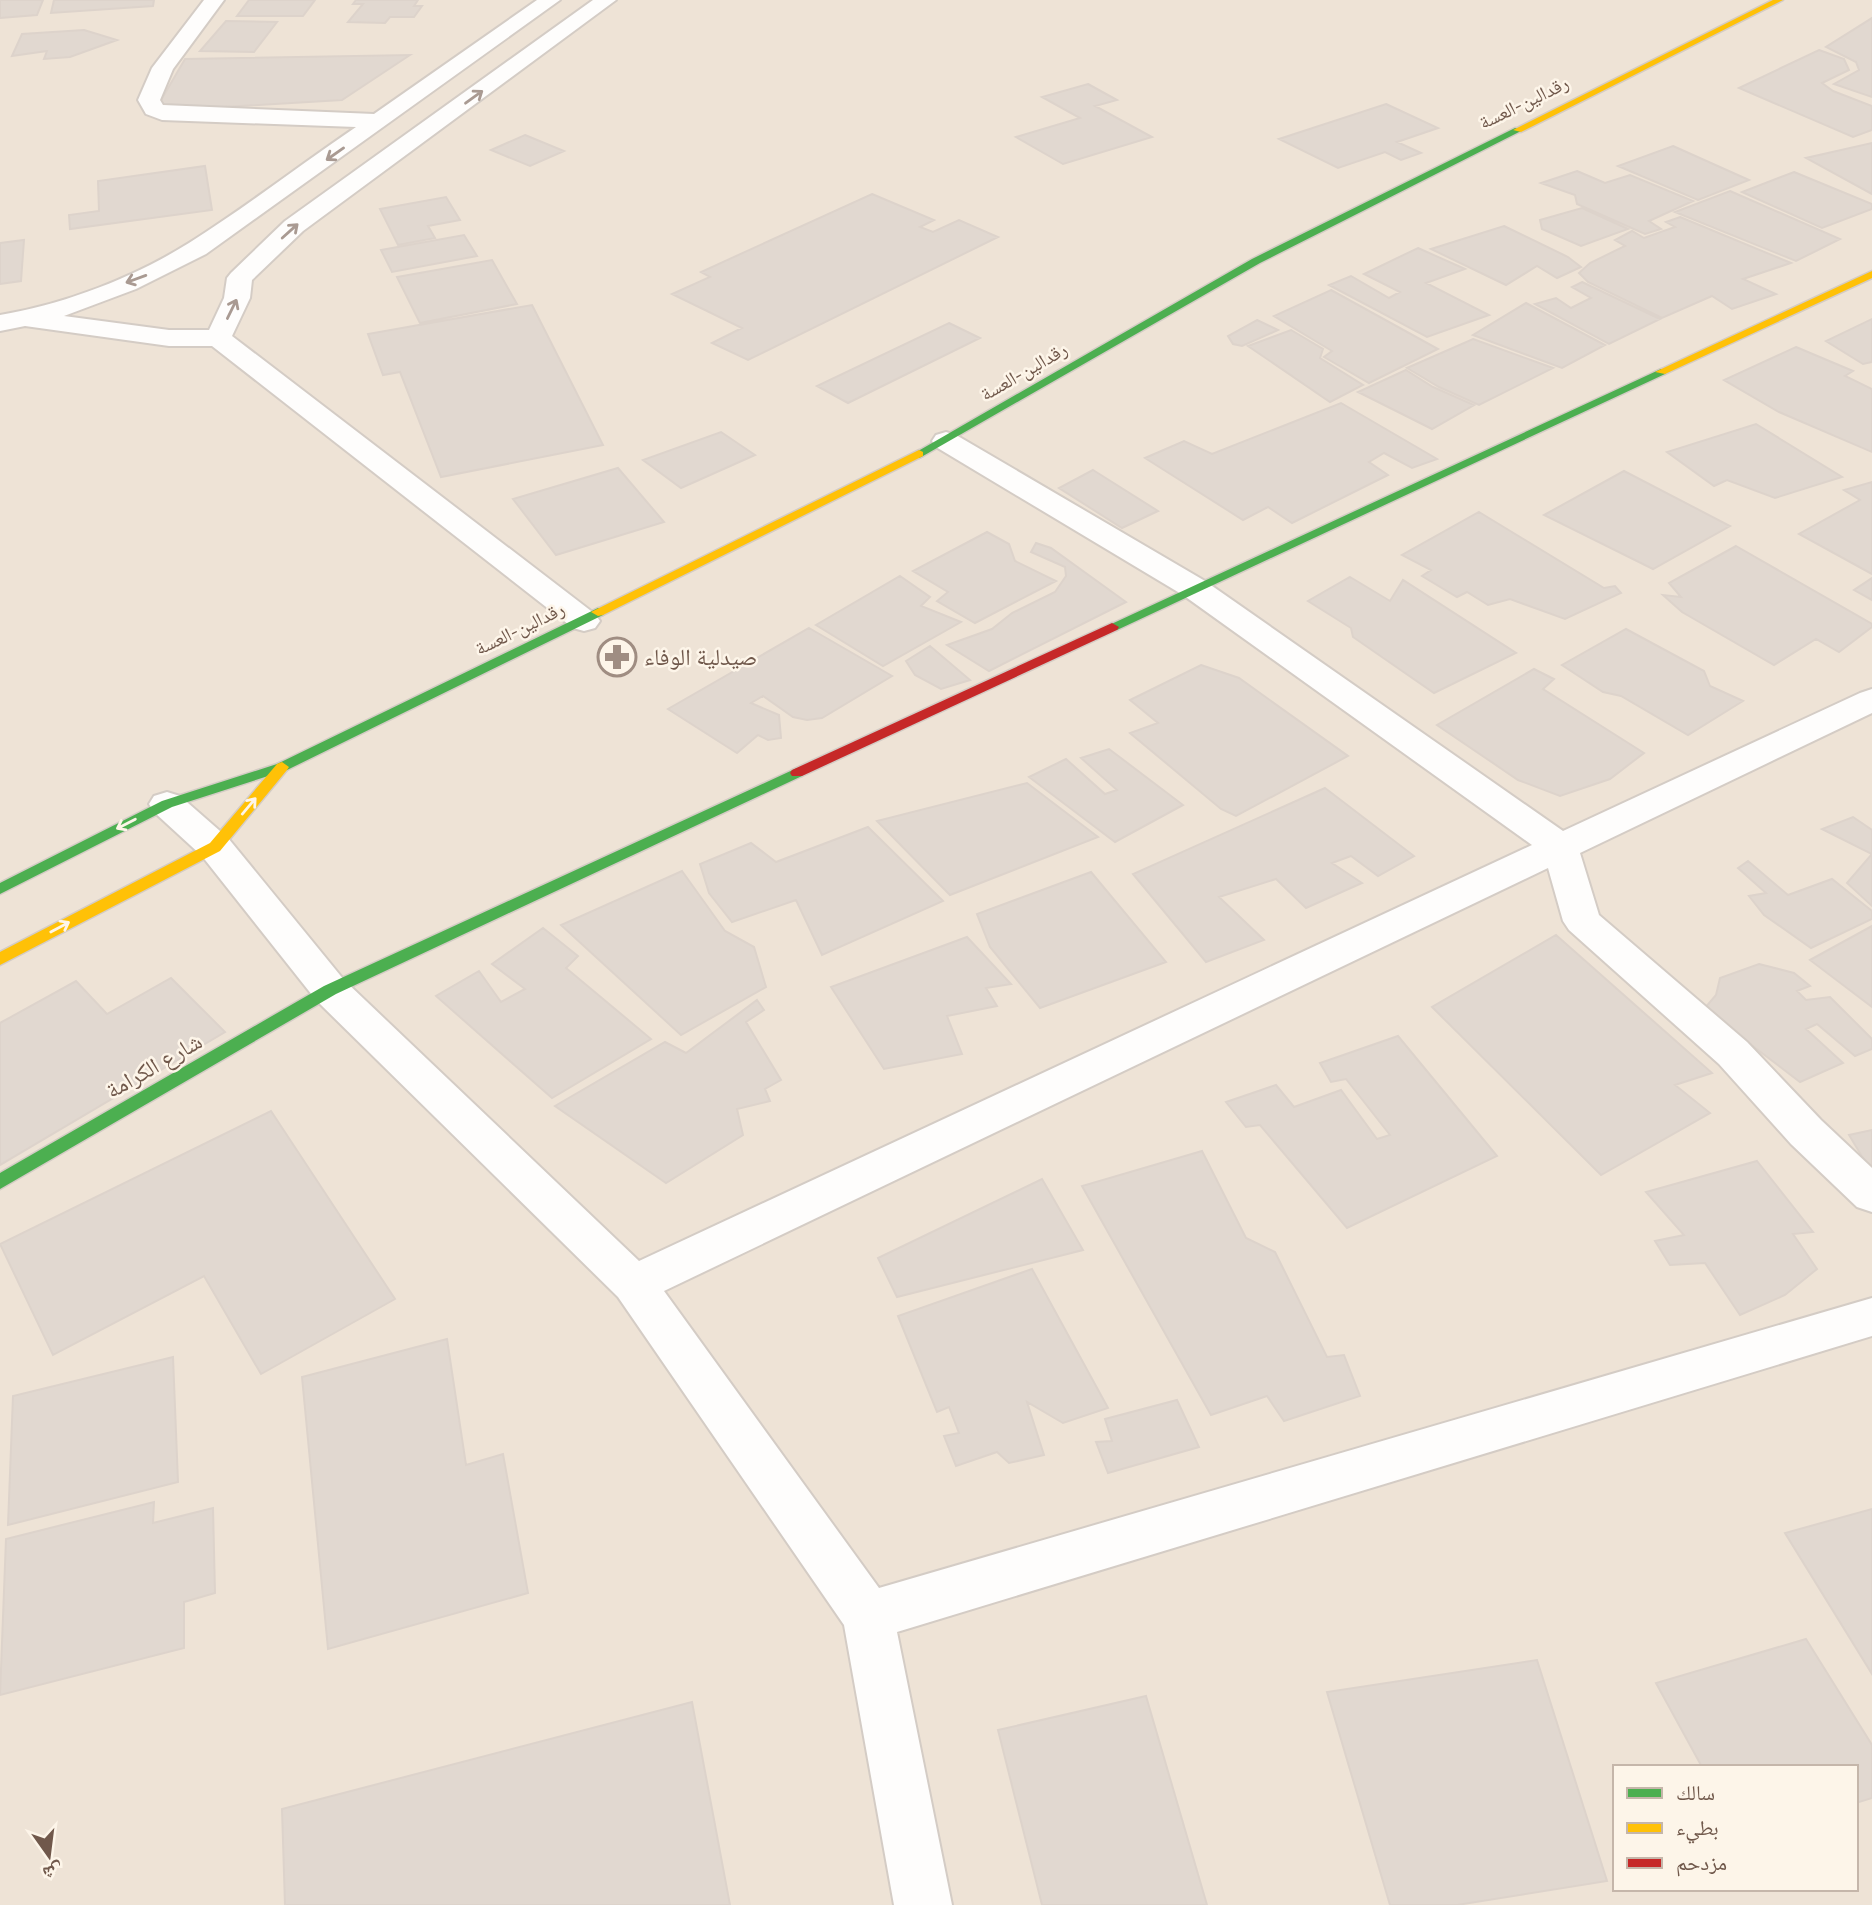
<svg xmlns="http://www.w3.org/2000/svg" width="1872" height="1905" font-family="'Nunito Sans','Noto Naskh Arabic',sans-serif">
  <style>
    .residential { fill: #eee3d6; fill-rule: evenodd }
    .building { fill: #e1d8d0; stroke: #ddd3cb; stroke-width: 2 }
    .lines { fill: none; stroke-linecap: round; stroke-linejoin: round }
    .street-casing { stroke: #d4ccc5; stroke-width: 4 }
    .fast-casing { stroke: #d4ccc5; stroke-width: 3 }
    .slow-casing { stroke: #d4ccc5; stroke-width: 3 }
    .jam-casing { stroke: #d4ccc5; stroke-width: 3 }
    .street { fill: #fefdfc; fill-rule: evenodd }
    .fast { fill: #4caf50; fill-rule: evenodd }
    .slow { fill: #ffc107; fill-rule: evenodd }
    .jam { fill: #c62828; fill-rule: evenodd }
    .oneway { stroke: #a99a92 }
    .oneway2 { stroke: #fdf5e9 }
    .labels { text-anchor: middle; dominant-baseline: central; stroke-width: 5; stroke-linejoin: round; paint-order: stroke }
    .far-street-label { font-size: 19px; fill: #70584b; stroke: #fdf5e9 }
    .poi-label { font-size: 23px; fill: #70584b; stroke: #fdf5e9; text-anchor: start }
    .street-label { font-size: 23px; fill: #70584b; stroke: #fdf5e9 }
  </style>
  <rect width="100%" height="100%" fill="#f5f0e8"/>
  <!-- residential -->
  <path class="residential" d="M0,0H1872V1905H0ZM1615,1767H1856V1889H1615Z"/>
  <!-- building -->
  <path class="building" d="M0,0H43L37,15L0,18Z
    M54,0H154L153,6L51,13Z
    M249,0H315L303,16H237Z
    M356,0H418L414,6H422L414,17H390L385,23L348,22L363,4H353Z
    M1872,18V97L1834,84L1859,70L1856,62L1826,47Z
    M226,21L277,22L254,52L200,51Z
    M84,30L117,40L70,57L44,59L47,51L12,56L22,34Z
    M1819,50L1844,59L1849,70L1822,83L1833,91L1872,106V130L1853,137L1739,88Z
    M410,55L342,100L173,110L160,102L185,59Z
    M1088,84L1117,100L1095,106L1152,137L1063,164L1016,137L1080,118L1042,97Z
    M1386,104L1438,128L1397,142L1421,153L1401,160L1385,152L1338,168L1279,139Z
    M525,135L564,151L530,166L491,150Z
    M1872,143V194L1806,158Z
    M1673,146L1749,180L1698,200L1618,166Z
    M205,166L212,210L70,229L69,215L99,211L98,181Z
    M1577,171L1605,183L1630,175L1693,201L1649,221L1661,229L1645,234L1577,204L1575,195L1541,183Z
    M1794,172L1872,204V209L1822,228L1742,192Z
    M1730,191L1840,239L1796,261L1675,212Z
    M872,194L934,220L920,227L933,232L959,220L998,237L748,360L712,343L742,328L672,294L710,277L701,272Z
    M446,197L460,220L428,226L435,238L398,245L380,209Z
    M1582,208L1628,229L1581,246L1542,229L1540,220Z
    M1680,217L1791,263L1743,279L1776,294L1732,309L1712,296L1662,318L1588,282L1579,273L1590,263L1625,246L1615,240L1632,231L1644,238L1675,227L1666,222Z
    M1504,226L1568,257L1581,267L1557,278L1537,266L1506,285L1431,249Z
    M464,235L477,256L392,272L381,250Z
    M24,240L21,281L0,284V243Z
    M1418,248L1465,269L1426,283L1489,315L1427,337L1329,285L1351,276L1389,298L1400,292L1364,274Z
    M492,260L517,304L420,323L397,277Z
    M1582,282L1660,319L1609,344L1535,304L1556,298L1571,308L1591,298L1572,287Z
    M1331,290L1438,349L1369,383L1324,357L1332,351L1274,316Z
    M1526,303L1605,345L1562,368L1473,335Z
    M532,305L603,445L441,477L400,372L383,375L368,334Z
    M1872,319V362L1863,364L1826,341Z
    M1257,320L1278,330L1242,346L1233,344L1228,336Z
    M949,323L980,338L848,403L817,386Z
    M1291,330L1323,349L1320,358L1363,385L1330,402L1248,346Z
    M1473,339L1553,368L1479,405L1439,387L1407,368Z
    M1796,347L1853,371L1845,376L1872,389V452L1779,412L1724,380Z
    M1406,370L1433,387L1474,405L1432,429L1358,392Z
    M1341,403L1437,459L1412,468L1384,453L1369,462L1388,475L1292,523L1268,507L1243,520L1145,458L1184,441L1212,454Z
    M1756,424L1842,477L1775,498L1727,480L1714,486L1667,452Z
    M721,432L755,455L681,488L643,460Z
    M618,468L664,522L556,555L513,499Z
    M1093,470L1158,511L1122,528L1059,488Z
    M1624,471L1730,526L1653,569L1544,515Z
    M1872,482V574L1799,534L1860,500L1844,490Z
    M1479,512L1604,588L1615,586L1621,593L1565,619L1510,599L1488,605L1467,592L1457,597L1422,576L1431,570L1402,555Z
    M987,532L1009,544L1015,561L1056,581L975,623L937,601L948,592L913,571Z
    M1036,543L1051,548L1126,602L989,671L947,645L992,629L1012,613L1055,592L1066,576L1065,567L1031,552Z
    M1736,546L1872,624V627L1839,652L1816,639L1774,665L1682,612L1663,595L1681,597L1669,583Z
    M900,576L930,597L921,606L961,622L883,666L816,625Z
    M1350,577L1390,601L1403,580L1516,653L1434,693L1353,637L1351,628L1308,601Z
    M1872,578V600L1854,590Z
    M809,628L892,676L822,718L807,720L793,717L763,696L751,703L779,715L781,738L768,740L758,735L737,753L668,709Z
    M1626,629L1704,671L1710,686L1743,701L1688,735L1621,696L1603,692L1562,665Z
    M930,646L970,680L941,689L915,675L906,661Z
    M1201,665L1239,678L1348,756L1236,816L1221,809L1130,733L1158,723L1130,700Z
    M1534,669L1554,679L1543,689L1644,753L1610,779L1560,796L1518,780L1437,725Z
    M1109,749L1183,805L1115,842L1029,777L1066,759L1105,794L1117,790L1081,758Z
    M1027,783L1098,837L950,895L877,821Z
    M1325,788L1414,856L1378,876L1351,856L1332,863L1362,883L1306,908L1276,879L1219,897L1264,940L1206,962L1133,874Z
    M1853,817L1872,830V906L1847,883L1872,854L1822,829Z
    M868,827L943,901L822,955L796,900L732,922L709,893L700,864L751,843L776,862Z
    M1748,861L1788,895L1832,879L1872,911V919L1811,948L1764,915L1749,896L1766,893L1738,868Z
    M682,871L725,931L754,947L766,987L681,1035L561,925Z
    M1091,872L1166,962L1040,1008L990,947L977,914Z
    M1872,926V1007L1810,960Z
    M543,928L578,956L566,968L651,1039L552,1098L436,996L479,971L501,1002L525,989L492,964Z
    M1556,935L1712,1073L1675,1085L1710,1113L1601,1175L1432,1007Z
    M967,937L1011,984L986,988L997,1006L947,1016L962,1054L884,1069L831,987Z
    M1759,964L1794,973L1810,986L1797,991L1806,1000L1830,997L1872,1039V1049L1855,1056L1817,1024L1806,1029L1843,1063L1800,1082L1704,1009L1716,995L1720,978Z
    M171,978L225,1032L0,1165V1023L76,981L107,1014Z
    M757,1000L764,1010L746,1022L781,1080L765,1089L770,1101L737,1109L743,1135L666,1183L555,1106L665,1042L686,1053Z
    M1398,1036L1497,1156L1347,1228L1260,1125L1246,1127L1226,1102L1276,1085L1294,1107L1341,1090L1377,1139L1390,1135L1346,1079L1331,1082L1320,1063Z
    M271,1111L395,1299L261,1374L204,1276L53,1355L0,1244Z
    M1872,1130V1173L1849,1135Z
    M1202,1151L1246,1238L1275,1252L1327,1357L1344,1355L1360,1396L1284,1421L1267,1396L1211,1415L1082,1186Z
    M1757,1161L1813,1232L1793,1234L1817,1269L1785,1295L1740,1315L1705,1263L1670,1265L1655,1241L1684,1235L1646,1192Z
    M1042,1179L1083,1250L897,1297L878,1258Z
    M1032,1269L1108,1408L1063,1423L1027,1402L1044,1455L1009,1463L997,1452L956,1466L944,1436L959,1433L949,1407L937,1412L898,1316Z
    M447,1339L466,1465L503,1454L528,1593L328,1649L302,1377Z
    M173,1357L178,1482L8,1525L13,1396Z
    M1177,1400L1199,1447L1108,1473L1096,1442L1112,1441L1105,1419Z
    M154,1502L153,1523L213,1508L215,1593L184,1602V1648L0,1695L6,1539Z
    M1872,1509V1674L1785,1533Z
    M1806,1639L1872,1745V1798L1856,1803V1767H1702L1656,1683Z
    M1537,1660L1607,1881L1457,1905H1390L1327,1692Z
    M1146,1696L1207,1905H1042L998,1730Z
    M692,1702L730,1905H285L282,1809Z"/>
  <g class="lines">
    <defs>
      <path id="street" d="M204,0H224L173,69L160,100L163,105L374,114L537,0H560L206,254L136,289L64,316L169,330H209L224,298L227,278L231,273L285,221L593,0H616L303,231L252,280L250,298L232,336L595,614L600,621L595,628L584,631L573,628L212,346H169L25,326L0,331V315C65,304 133,278 189,243C246,207 300,165 356,127L162,120L146,114L138,100L152,68Z
        M946,432L956,435L1205,581L1563,831L1860,693L1872,689V713L1580,853L1599,915L1747,1042L1821,1120L1872,1168V1212L1857,1207L1791,1144L1719,1064L1569,930L1563,921L1548,868L664,1291L879,1588L1872,1298V1336L897,1632L952,1905H894L844,1625L618,1297L316,1000L202,856L154,812L149,804L154,796L167,792L180,796L228,838L344,980L639,1261L1532,845L1183,595L936,447L932,441L936,435Z"/>
      <path id="fast" d="M1515,128L1523,130L1260,263L923,456L919,458L913,454L1252,259Z
        M1661,369L1667,372L1665,374L1117,630H1107L1105,627Z
        M598,608L605,612L603,615L287,770L172,807L0,894V883L162,801L277,764Z
        M797,768L802,770L804,773L802,776L336,994L0,1189V1173L324,986Z"/>
      <path id="slow" d="M1773,0H1783L1521,132L1513,130Z
        M1872,271V278L1665,374L1655,372Z
        M919,450L923,452V456L603,615L598,616L591,612Z
        M282,762L289,767L287,770L220,851L0,965V952L210,843L277,764Z"/>
      <path id="jam" d="M1112,623L1119,627L1117,630L802,776H792L790,773L792,770Z"/>
    </defs>
    <!-- street casing -->
    <use href="#street" class="street-casing"/>
    <!-- fast casing -->
    <use href="#fast" class="fast-casing"/>
    <!-- slow casing -->
    <use href="#slow" class="slow-casing"/>
    <!-- jam casing -->
    <use href="#jam" class="jam-casing"/>
    <!-- street -->
    <use href="#street" class="street"/>
    <!-- fast -->
    <use href="#fast" class="fast"/>
    <!-- slow -->
    <use href="#slow" class="slow"/>
    <!-- jam -->
    <use href="#jam" class="jam"/>
  </g>
  <!-- one-way arrows -->
  <defs><path id="oneway-shaft" d="M-6 0H5M1.5-3L5.5 0L1.5 3" fill="none" stroke-width="1.6" stroke-linecap="round" stroke-linejoin="round" transform="scale(1.75)"/></defs>
  <g class="oneway">
    <use href="#oneway-shaft" transform="translate(474 97) rotate(-36)"/>
    <use href="#oneway-shaft" transform="translate(335 154) rotate(145)"/>
    <use href="#oneway-shaft" transform="translate(290 231) rotate(-42)"/>
    <use href="#oneway-shaft" transform="translate(136 279) rotate(160)"/>
    <use href="#oneway-shaft" transform="translate(232 309) rotate(-64)"/>
  </g>
  <g class="oneway2">
    <use href="#oneway-shaft" transform="translate(249 806) rotate(-50)"/>
    <use href="#oneway-shaft" transform="translate(126 824) rotate(153)"/>
    <use href="#oneway-shaft" transform="translate(60 927) rotate(-28)"/>
  </g>
  <!-- icons -->
  <defs>
    <symbol id="pharmacy-ring" viewBox="-11 -11 22 22"><circle r="9.5" fill="#fdf5e9" stroke="#9f8d82" stroke-width="1.5"/><path d="M-2-6h4v4h4v4h-4v4h-4v-4h-4v-4h4Z" fill="#9f8d82"/></symbol>
  </defs>
  <g fill-rule="evenodd">
    <use href="#pharmacy-ring" x="595" y="635" width="44" height="44"/>
  </g>
  <g class="labels">
    <!-- far-street labels -->
    <g class="far-street-label">
      <text transform="translate(1524 103) rotate(-26)">رقدالين-العسة</text>
      <text transform="translate(1024 372) rotate(-30)">رقدالين-العسة</text>
      <text transform="translate(520 629) rotate(-26)">رقدالين-العسة</text>
    </g>
    <!-- poi labels -->
    <g class="poi-label">
      <text x="644" y="657">صيدلية الوفاء</text>
    </g>
    <!-- street labels -->
    <g class="street-label">
      <text transform="translate(154 1066) rotate(-30)">شارع الكرامة</text>
    </g>
  </g>
  <!-- legend -->
  <rect x="1613" y="1765" width="245" height="126" fill="#fdf5e9" stroke="#c5b6aa" stroke-width="2"/>
  <rect x="1627" y="1788" width="35" height="10" fill="#4caf50" stroke="#c5b6aa" stroke-width="2"/>
  <text x="1676" y="1800" font-size="21" fill="#70584b">سالك</text>
  <rect x="1627" y="1823" width="35" height="10" fill="#ffc107" stroke="#c5b6aa" stroke-width="2"/>
  <text x="1676" y="1835" font-size="21" fill="#70584b">بطيء</text>
  <rect x="1627" y="1858" width="35" height="10" fill="#c62828" stroke="#c5b6aa" stroke-width="2"/>
  <text x="1676" y="1870" font-size="21" fill="#70584b">مزدحم</text>
  <!-- north arrow -->
  <g transform="translate(49 1856) rotate(166)" stroke="#fdf5e9" stroke-width="5" paint-order="stroke">
  <path d="M0-5L12 26L0 18L-12 26Z" fill="#70584b"/>
  <text y="-10" font-size="19" font-weight="bold" text-anchor="middle" fill="#70584b">ش</text>
  </g>
</svg>
